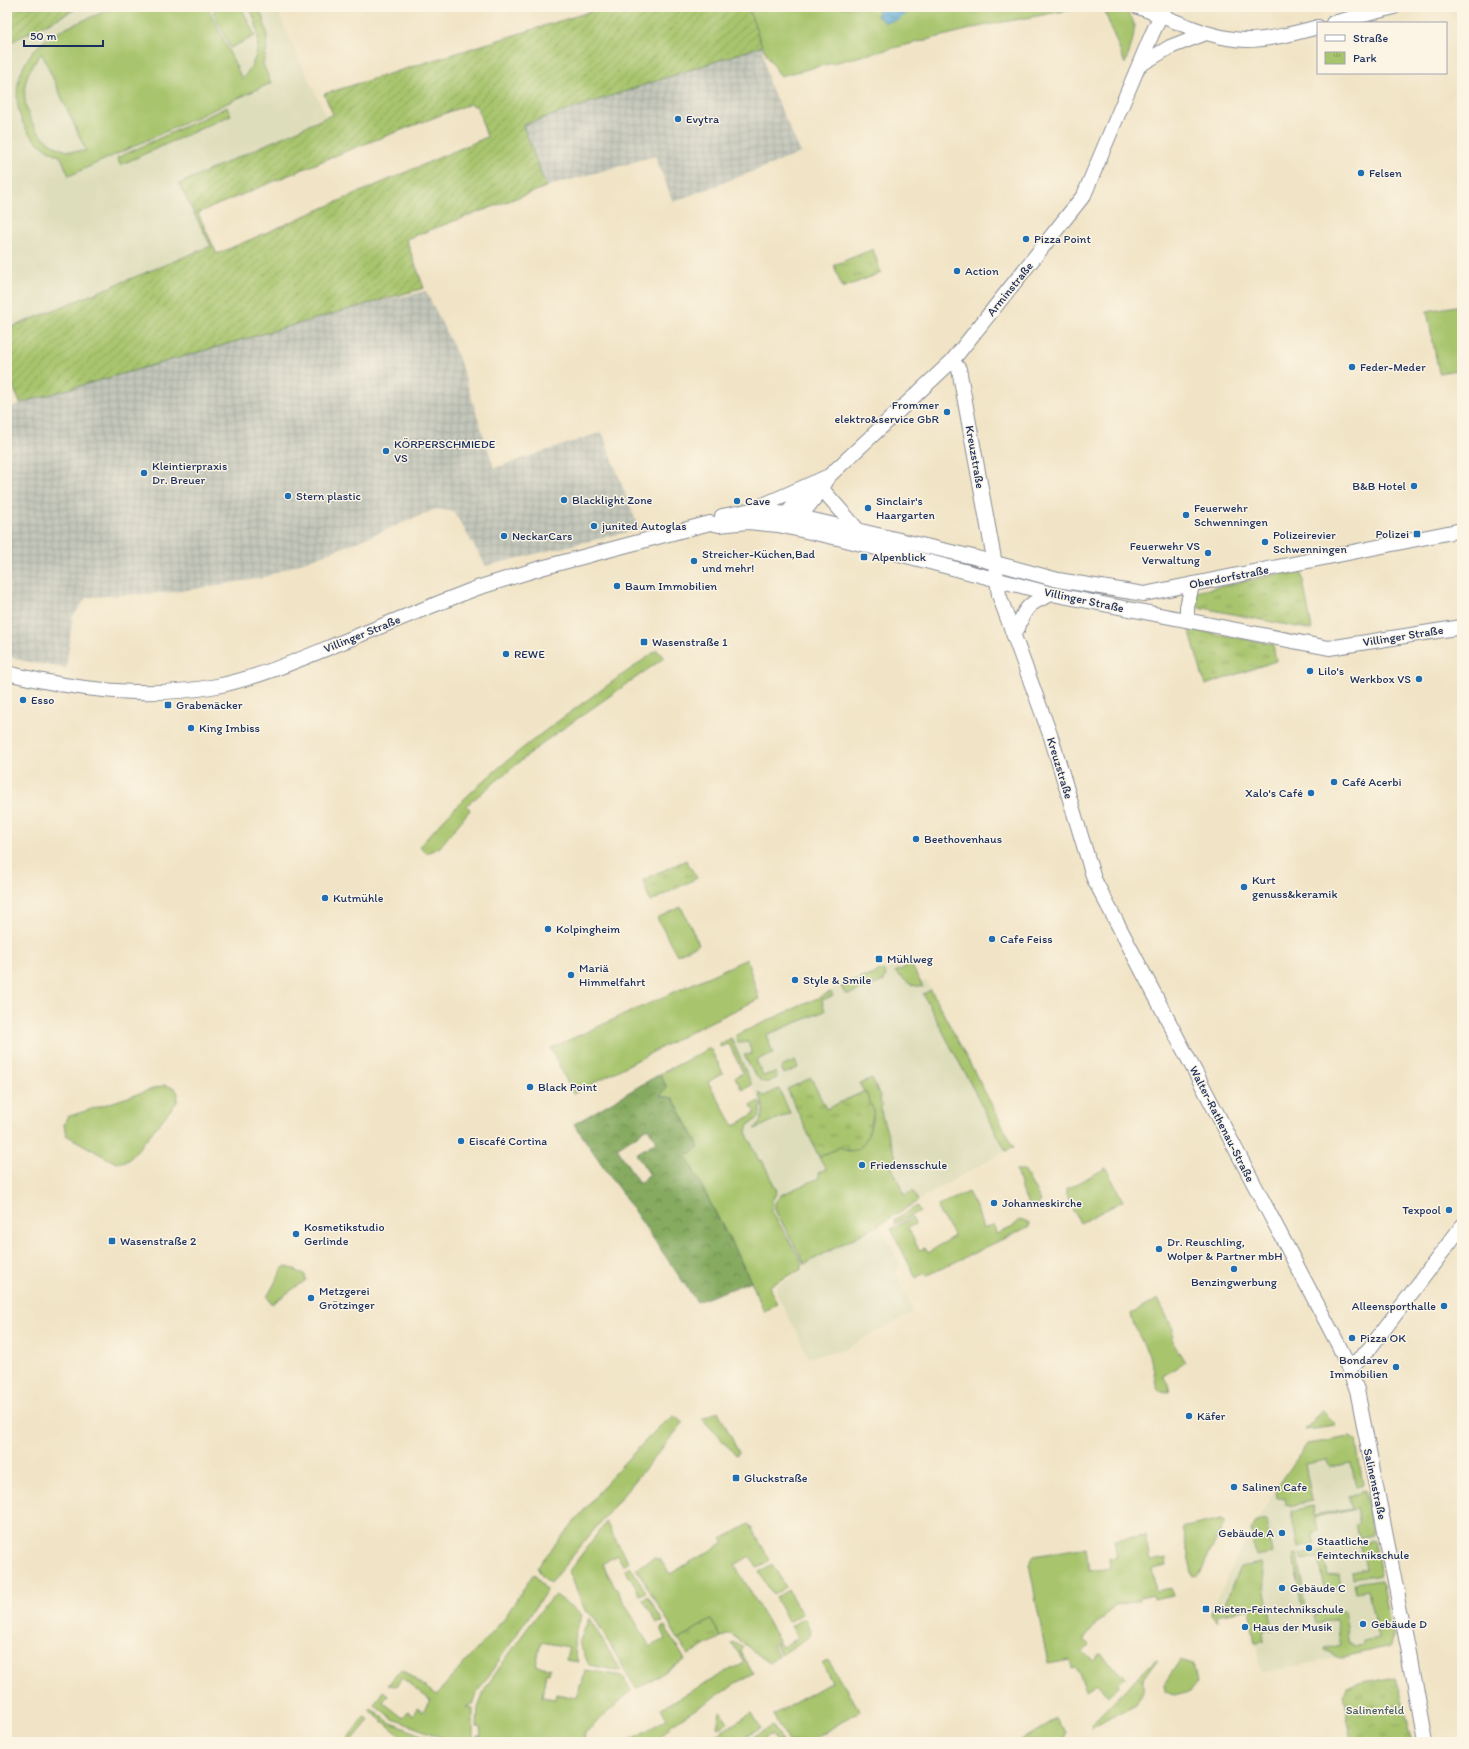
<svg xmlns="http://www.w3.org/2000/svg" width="1469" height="1749" font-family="Itim,sans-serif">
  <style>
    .built { fill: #deddbb }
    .industrial { fill: url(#industrial-grid) }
    .grass { fill: #a8c56d; stroke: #627a66; fill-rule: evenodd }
    .forest { fill: url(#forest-crowns); stroke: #506c5f; fill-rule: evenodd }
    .park { fill: url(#park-tufts); stroke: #627a66 }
    .garden { fill: url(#garden-furrows); stroke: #627a66; fill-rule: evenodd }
    .water { fill: url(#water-waves); stroke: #3b6c9a }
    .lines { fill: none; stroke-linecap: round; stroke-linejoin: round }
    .secondary-casing { stroke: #868a92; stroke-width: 16 }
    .secondary { stroke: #fff; stroke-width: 14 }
    .poi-dot { fill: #1f6fb2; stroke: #fcf5e5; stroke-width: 1.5 }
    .labels { text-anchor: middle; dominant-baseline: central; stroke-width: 3; stroke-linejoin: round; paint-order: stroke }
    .poi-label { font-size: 12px; fill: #1b2f5e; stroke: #fcf5e5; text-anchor: start }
    .street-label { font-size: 12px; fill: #1b2f5e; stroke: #fcf5e5 }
    .park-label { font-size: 12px; fill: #455c62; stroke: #fcf5e5 }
  </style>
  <defs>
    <pattern id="industrial-grid" width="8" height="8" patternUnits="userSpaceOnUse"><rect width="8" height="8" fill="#c3c6b9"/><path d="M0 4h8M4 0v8" fill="none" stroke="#a7aaa1"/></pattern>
    <pattern id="forest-crowns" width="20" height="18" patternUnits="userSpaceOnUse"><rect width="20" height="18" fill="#86aa60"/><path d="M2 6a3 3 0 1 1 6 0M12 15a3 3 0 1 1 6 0" fill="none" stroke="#6d8b52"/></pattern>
    <pattern id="park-tufts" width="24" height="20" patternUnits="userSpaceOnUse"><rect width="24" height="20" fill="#a8c56d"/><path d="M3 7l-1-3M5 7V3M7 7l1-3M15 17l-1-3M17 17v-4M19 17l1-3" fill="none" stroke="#88a05d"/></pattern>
    <pattern id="garden-furrows" width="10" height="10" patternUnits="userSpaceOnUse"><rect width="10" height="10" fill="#a8c56d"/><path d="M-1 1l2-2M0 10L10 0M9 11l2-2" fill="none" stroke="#88a05d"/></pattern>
    <pattern id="water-waves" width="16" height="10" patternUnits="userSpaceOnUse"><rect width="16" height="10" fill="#5baad5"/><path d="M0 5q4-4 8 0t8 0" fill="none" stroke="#4a8bb0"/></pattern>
  </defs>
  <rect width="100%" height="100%" fill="#fcf5e5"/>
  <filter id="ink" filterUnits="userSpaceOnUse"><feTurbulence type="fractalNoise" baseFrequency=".025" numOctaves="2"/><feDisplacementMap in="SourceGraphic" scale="8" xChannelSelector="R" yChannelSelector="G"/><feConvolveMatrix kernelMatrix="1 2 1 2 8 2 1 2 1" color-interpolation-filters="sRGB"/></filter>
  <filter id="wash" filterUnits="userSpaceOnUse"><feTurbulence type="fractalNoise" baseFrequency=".012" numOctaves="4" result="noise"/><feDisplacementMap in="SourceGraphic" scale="16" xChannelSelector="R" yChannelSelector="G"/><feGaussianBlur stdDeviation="0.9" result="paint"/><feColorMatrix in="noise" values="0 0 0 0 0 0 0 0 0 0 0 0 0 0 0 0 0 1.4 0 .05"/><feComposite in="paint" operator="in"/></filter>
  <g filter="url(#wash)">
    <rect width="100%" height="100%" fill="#f1e4c6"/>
    <!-- built -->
    <path class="built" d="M80,7H277L284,27L326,116L179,184L211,246L7,329V44Z
      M911,964L921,983L926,981L1014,1147L958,1177L880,1224L900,1263L896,1273L912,1307V1313L842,1350L809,1357L777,1295L776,1290L778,1285L806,1270L729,1136L754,1122L760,1114L761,1110V1105L731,1038L841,986L897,965L899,969Z
      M1354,1442L1393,1635L1392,1644L1388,1648L1261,1673L1249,1609L1217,1615L1210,1614L1233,1564L1256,1522L1276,1489L1308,1444Z"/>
    <!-- industrial -->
    <path class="industrial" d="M762,46L769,83L801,153L673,202L655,156L546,187L523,125Z
      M426,291L458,356L494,468L602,432L639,529L486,566L454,512L436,509L359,541L262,578L175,592L87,597L73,616L66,668L32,663L7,656V408L254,330Z"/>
    <!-- grass -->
    <path class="grass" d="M115,7H208L242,79C261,58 263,32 249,7H258L263,18L267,33V49L263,64L271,83L69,176L61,157C52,152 43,148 35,140C7,113 13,64 44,41C63,27 93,17 115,7ZM41,54H42L86,151C80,151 73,152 68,151C38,143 19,111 26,81C28,71 35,62 41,54Z
      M223,7H241L255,36L230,48L213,11Z
      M748,7H1087L987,25L780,76L762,46Z
      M1103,7C1146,7 1135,36 1125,64Z
      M227,107L231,115L120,165L117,158Z
      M1462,305V369L1439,373L1427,311Z
      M657,650L664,658L544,742L467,805L470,810L439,848L426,853L420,846C488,765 573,711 657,650Z
      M681,907L699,944L677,955L657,918Z
      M747,959L759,999L704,1025L573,1094L551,1048Z
      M911,964L923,987L911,985L895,972Z
      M884,970L886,976L884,981L850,994H845L841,986Z
      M931,990L1014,1147L1006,1151L923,994Z
      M831,992L833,996L822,1000L825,1011L766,1035L773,1053L756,1060L763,1076L775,1072L777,1078C774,1079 769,1083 765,1082C757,1082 747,1061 744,1055L752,1054L748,1042L738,1043L736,1035Z
      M731,1038L752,1085L742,1090L735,1077L743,1073L729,1044L720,1047V1044Z
      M710,1048L723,1073L708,1082L734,1126L755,1113L751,1105L759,1101L761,1105L759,1118L748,1125L746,1132L759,1161L762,1160L777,1191L772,1201V1212L802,1262V1269L769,1286L777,1304L764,1311L751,1281L686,1156L699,1146L673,1098L660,1096L667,1087L660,1074Z
      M795,1061L798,1068L784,1074L781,1067Z
      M872,1079L880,1096L882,1117L897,1160L890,1164L905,1195L913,1191L918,1201L880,1224L805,1264L775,1210V1203L781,1195L819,1178L818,1173L826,1169L819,1157L835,1149L821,1117L847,1151C869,1149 869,1130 874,1111L860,1084Z
      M165,1085L175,1088L178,1093L177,1102L129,1160L119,1163L112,1161L66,1135L64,1125L67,1117Z
      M779,1089L790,1113L755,1129C765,1117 765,1107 759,1093L764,1096Z
      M1106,1168L1123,1201L1080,1223L1066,1195V1189Z
      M1016,1170H1024L1041,1201L1036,1207H1030L1022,1192Z
      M968,1192L977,1209L983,1229L994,1224L996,1234L1011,1228L1020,1220L1029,1223L1030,1226L926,1276L924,1273L916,1278L891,1229L912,1218L915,1224L908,1228L919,1250L925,1248L928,1253L954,1236L939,1212L938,1206Z
      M917,1206L920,1212L895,1224L894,1220Z
      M286,1266L305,1275L306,1280L272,1304L267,1297L283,1268Z
      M1158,1299L1173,1329L1172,1341L1185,1362L1163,1376L1168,1384L1170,1392L1159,1391C1154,1383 1155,1375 1153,1366C1148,1349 1133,1329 1131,1314Z
      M1322,1410L1336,1426L1305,1430Z
      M718,1411L739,1453L736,1455L702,1419Z
      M674,1416L683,1423L550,1583L542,1576L537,1567L617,1470L660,1426Z
      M1350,1437L1356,1441L1363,1485L1356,1487L1351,1463L1329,1467L1327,1460L1305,1464L1312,1501L1290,1506V1504L1286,1505L1285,1497L1277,1498L1276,1489L1307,1444Z
      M1365,1491L1373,1535L1359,1537L1356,1526L1360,1524L1356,1508L1315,1517L1318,1531L1312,1533L1315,1545L1298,1548L1291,1511L1313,1506L1314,1515L1351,1508L1349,1496Z
      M1221,1519L1224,1520L1225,1522L1199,1575L1194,1576L1192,1573L1182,1528Z
      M1266,1520L1272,1553L1256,1556L1251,1531L1256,1522Z
      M606,1522L628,1562L623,1565L617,1555L602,1564L650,1647L666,1639L661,1628L665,1626L685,1660L636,1689L594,1617L585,1611L569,1571Z
      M749,1524L770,1560L757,1568L750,1556L735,1565L779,1641L772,1645L779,1656L769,1663L731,1634L721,1637L711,1620L678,1639L636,1568L655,1557L657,1560L660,1559L670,1574L723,1543L722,1539Z
      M1145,1535L1150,1561L1166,1558L1167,1566L1152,1569L1156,1591L1171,1588L1173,1595L1154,1599L1153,1595L1139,1598L1140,1601L1115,1605L1084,1639L1090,1645L1083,1652L1093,1661L1101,1654L1125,1677L1118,1684L1119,1686L1107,1696L1097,1683L1086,1690L1076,1667L1072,1668L1070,1660L1048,1664L1029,1564L1034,1556L1086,1547L1089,1571L1110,1568L1109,1558L1117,1557L1114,1540Z
      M1374,1540L1381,1574L1353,1579L1352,1572L1367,1569L1364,1554L1362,1555L1359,1543Z
      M1324,1550L1328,1577L1339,1575L1341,1586L1325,1589L1319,1558L1302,1561L1300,1555Z
      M1297,1555L1307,1612L1304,1613L1293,1556Z
      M1261,1563L1273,1630L1263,1631L1264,1642L1255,1643L1249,1609L1217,1615L1218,1621L1211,1613L1213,1608H1223L1241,1567Z
      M772,1564L786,1587L773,1595L759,1572Z
      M630,1566L646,1592L640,1595L625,1569Z
      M534,1573L546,1590L545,1593L478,1691L474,1703L466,1707L473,1708V1742H453L448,1740L393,1719L374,1704L383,1691L388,1695L383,1702L403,1718L408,1711L413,1715L417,1708L423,1712L430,1700L402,1678L396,1686L388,1685L401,1669L436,1695L503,1620Z
      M1382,1580L1393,1635L1391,1646L1339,1658L1329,1652H1325L1324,1649L1341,1645L1336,1620L1316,1623L1314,1615L1344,1610L1350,1643H1352L1353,1647L1363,1645V1641L1378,1638L1368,1591L1356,1593L1354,1584Z
      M788,1590L802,1614L789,1622L775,1598Z
      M556,1595L582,1615C574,1635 571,1641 578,1662L566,1660L569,1647L541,1642L536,1666L550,1668L549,1673L546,1672L542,1697L555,1699L556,1694L577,1698L579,1685H582L585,1670L623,1676L631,1691L585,1733L584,1742H478L477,1736H481L480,1727H477L478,1708L486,1687L526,1630L545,1605Z
      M648,1596L663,1622L657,1623L643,1599Z
      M589,1618L621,1671L589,1665L579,1643Z
      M804,1618L811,1631L810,1636L781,1655L775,1645L779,1642L782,1647L798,1638L791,1626Z
      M734,1642L743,1648L740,1651L753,1673L672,1724L656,1742H626L667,1719L661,1708L744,1662L732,1643Z
      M1156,1659L1157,1660L1143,1680V1692L1136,1704L1091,1728L1093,1726L1092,1724Z
      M828,1660L860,1711L815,1738L817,1742H788L773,1715L832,1682L822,1664Z
      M1180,1660L1193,1664L1197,1684L1190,1692L1174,1696L1165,1691L1164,1684Z
      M371,1708L389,1722L439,1742H408L369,1710Z
      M720,1712H722L728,1723L719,1728L717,1726Z
      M752,1713L761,1728L736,1742H704Z
      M364,1716L369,1720L351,1742H345Z
      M1056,1719L1066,1733L1064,1742H1019Z
      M773,1726L782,1742H776L772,1735L760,1742H744Z"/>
    <!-- forest -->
    <path class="forest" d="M660,1074L667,1088L660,1096L673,1098L699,1147L686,1156L751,1281L697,1302L574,1124ZM648,1128L657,1141L636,1154L650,1175L639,1183L617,1148Z"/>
    <!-- park -->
    <path class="park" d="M873,249L881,273L842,288L834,265Z
      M1301,569L1312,630L1198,607L1195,592Z
      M1189,629L1273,644L1276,661L1205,685Z
      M686,860L697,878L650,902L643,880Z
      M811,1078L826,1109L865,1091L874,1111C869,1130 866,1161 840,1147L819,1157L787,1089Z
      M711,1620L721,1637L688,1655L678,1639Z
      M1396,1677L1413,1742H1352L1343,1694L1346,1686Z"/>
    <!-- garden -->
    <path class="garden" d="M7,7H80L11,42L7,29Z
      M605,7H748L762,46L523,125L546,187L406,239L424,288L20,403L7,372V329L211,246L179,184L333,114L324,94ZM470,104L477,107L487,137L217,254L198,213L349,150Z"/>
    <!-- water -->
    <path class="water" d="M878,7H916L897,20L885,22L877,16Z"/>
  </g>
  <g filter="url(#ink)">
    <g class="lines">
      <defs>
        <path id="secondary" d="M1138,7C1173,19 1208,39 1246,40C1270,40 1295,33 1318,27
          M1333,23L1394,7
          M1140,65L1170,47L1206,33
          M952,361L959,369L995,564L999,595L1051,737L1094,879L1340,1348L1357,1390L1410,1658L1425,1742
          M822,489L858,530
          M754,509L829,476
          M722,516L752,510L787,514L973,557L1058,580L1144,594L1462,530
          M782,520L809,486
          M795,523L822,489L829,476L952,361L1084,195L1152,34L1165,7
          M1187,620V607L1192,585
          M1018,628C1024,607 1031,602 1052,594
          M7,673C76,690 146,699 217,686C261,677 303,658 345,641C389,623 433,605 477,588L541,568L710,523L719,525L748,522L778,525L842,539L1052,594L1329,648L1462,627
          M1349,1369L1370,1348L1462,1226"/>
      </defs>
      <!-- secondary casing -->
      <use href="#secondary" class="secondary-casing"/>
      <!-- secondary -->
      <use href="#secondary" class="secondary"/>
    </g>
  </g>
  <!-- markers -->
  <g class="poi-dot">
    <circle cx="678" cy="119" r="4"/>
    <circle cx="1361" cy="173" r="4"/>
    <circle cx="1026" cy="239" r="4"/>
    <circle cx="957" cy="271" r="4"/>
    <circle cx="1352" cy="367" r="4"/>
    <circle cx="947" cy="412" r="4"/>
    <circle cx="386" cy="451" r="4"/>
    <circle cx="144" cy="473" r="4"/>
    <circle cx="1414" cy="486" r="4"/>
    <circle cx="288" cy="496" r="4"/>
    <circle cx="564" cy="500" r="4"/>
    <circle cx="737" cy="501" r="4"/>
    <circle cx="868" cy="508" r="4"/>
    <circle cx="1186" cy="515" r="4"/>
    <circle cx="594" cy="526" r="4"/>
    <rect x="1413" y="530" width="8" height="8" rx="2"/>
    <circle cx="504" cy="536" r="4"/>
    <circle cx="1265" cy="542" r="4"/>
    <circle cx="1208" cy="553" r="4"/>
    <rect x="860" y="553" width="8" height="8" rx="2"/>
    <circle cx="694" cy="561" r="4"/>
    <circle cx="617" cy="586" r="4"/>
    <rect x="640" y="638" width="8" height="8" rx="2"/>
    <circle cx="506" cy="654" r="4"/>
    <circle cx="1310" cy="671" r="4"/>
    <circle cx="1419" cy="679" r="4"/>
    <circle cx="23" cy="700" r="4"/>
    <rect x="164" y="701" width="8" height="8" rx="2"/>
    <circle cx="191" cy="728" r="4"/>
    <circle cx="1334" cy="782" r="4"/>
    <circle cx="1311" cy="793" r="4"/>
    <circle cx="916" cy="839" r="4"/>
    <circle cx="1244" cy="887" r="4"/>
    <circle cx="325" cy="898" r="4"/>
    <circle cx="548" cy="929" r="4"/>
    <circle cx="992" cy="939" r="4"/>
    <rect x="875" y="955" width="8" height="8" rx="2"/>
    <circle cx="571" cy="975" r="4"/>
    <circle cx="795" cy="980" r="4"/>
    <circle cx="530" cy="1087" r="4"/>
    <circle cx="461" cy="1141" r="4"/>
    <circle cx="862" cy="1165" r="4"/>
    <circle cx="994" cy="1203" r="4"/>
    <circle cx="1449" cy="1210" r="4"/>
    <circle cx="296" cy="1234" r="4"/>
    <rect x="108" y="1237" width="8" height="8" rx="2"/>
    <circle cx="1159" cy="1249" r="4"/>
    <circle cx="1234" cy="1269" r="4"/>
    <circle cx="311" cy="1298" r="4"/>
    <circle cx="1444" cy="1306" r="4"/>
    <circle cx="1352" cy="1338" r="4"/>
    <circle cx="1396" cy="1367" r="4"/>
    <circle cx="1189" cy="1416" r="4"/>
    <rect x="732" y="1474" width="8" height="8" rx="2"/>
    <circle cx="1234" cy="1487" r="4"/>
    <circle cx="1282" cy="1533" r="4"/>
    <circle cx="1309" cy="1548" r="4"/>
    <circle cx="1282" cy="1588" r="4"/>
    <rect x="1202" y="1605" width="8" height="8" rx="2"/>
    <circle cx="1363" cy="1624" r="4"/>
    <circle cx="1245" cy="1627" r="4"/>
  </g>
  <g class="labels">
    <!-- poi labels -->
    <g class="poi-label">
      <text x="686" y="119">Evytra</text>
      <text x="1369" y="173">Felsen</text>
      <text x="1034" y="239">Pizza Point</text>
      <text x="965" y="271">Action</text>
      <text x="1360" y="367">Feder-Meder</text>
      <text x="939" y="405" text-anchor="end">Frommer<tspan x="939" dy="14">elektro&amp;service GbR</tspan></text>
      <text x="394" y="444">KÖRPERSCHMIEDE<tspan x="394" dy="14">VS</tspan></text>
      <text x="152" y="466">Kleintierpraxis<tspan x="152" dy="14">Dr. Breuer</tspan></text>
      <text x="1406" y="486" text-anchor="end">B&amp;B Hotel</text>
      <text x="296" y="496">Stern plastic</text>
      <text x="572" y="500">Blacklight Zone</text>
      <text x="745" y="501">Cave</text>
      <text x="876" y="501">Sinclair's<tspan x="876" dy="14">Haargarten</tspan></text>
      <text x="1194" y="508">Feuerwehr<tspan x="1194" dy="14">Schwenningen</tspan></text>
      <text x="602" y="526">junited Autoglas</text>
      <text x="1409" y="534" text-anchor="end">Polizei</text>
      <text x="1273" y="535">Polizeirevier<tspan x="1273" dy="14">Schwenningen</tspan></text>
      <text x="512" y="536">NeckarCars</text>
      <text x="1200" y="546" text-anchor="end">Feuerwehr VS<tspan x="1200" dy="14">Verwaltung</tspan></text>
      <text x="702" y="554">Streicher-Küchen,Bad<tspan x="702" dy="14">und mehr!</tspan></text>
      <text x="872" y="557">Alpenblick</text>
      <text x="625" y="586">Baum Immobilien</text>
      <text x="652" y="642">Wasenstraße 1</text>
      <text x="514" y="654">REWE</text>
      <text x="1318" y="671">Lilo's</text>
      <text x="1411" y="679" text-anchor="end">Werkbox VS</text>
      <text x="31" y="700">Esso</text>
      <text x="176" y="705">Grabenäcker</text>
      <text x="199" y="728">King Imbiss</text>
      <text x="1342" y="782">Café Acerbi</text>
      <text x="1303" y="793" text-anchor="end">Xalo's Café</text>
      <text x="924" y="839">Beethovenhaus</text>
      <text x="1252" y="880">Kurt<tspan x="1252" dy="14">genuss&amp;keramik</tspan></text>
      <text x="333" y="898">Kutmühle</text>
      <text x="556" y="929">Kolpingheim</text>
      <text x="1000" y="939">Cafe Feiss</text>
      <text x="887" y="959">Mühlweg</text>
      <text x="579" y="968">Mariä<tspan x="579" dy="14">Himmelfahrt</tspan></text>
      <text x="803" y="980">Style &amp; Smile</text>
      <text x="538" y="1087">Black Point</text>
      <text x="469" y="1141">Eiscafé Cortina</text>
      <text x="870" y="1165">Friedensschule</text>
      <text x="1002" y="1203">Johanneskirche</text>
      <text x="1441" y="1210" text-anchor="end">Texpool</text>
      <text x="304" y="1227">Kosmetikstudio<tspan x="304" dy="14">Gerlinde</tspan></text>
      <text x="120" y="1241">Wasenstraße 2</text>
      <text x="1167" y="1242">Dr. Reuschling,<tspan x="1167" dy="14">Wolper &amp; Partner mbH</tspan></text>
      <text x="1234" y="1282" text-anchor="middle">Benzingwerbung</text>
      <text x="319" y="1291">Metzgerei<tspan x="319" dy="14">Grötzinger</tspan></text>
      <text x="1436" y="1306" text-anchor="end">Alleensporthalle</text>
      <text x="1360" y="1338">Pizza OK</text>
      <text x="1388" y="1360" text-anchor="end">Bondarev<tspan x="1388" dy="14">Immobilien</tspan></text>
      <text x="1197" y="1416">Käfer</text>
      <text x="744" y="1478">Gluckstraße</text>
      <text x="1242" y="1487">Salinen Cafe</text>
      <text x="1274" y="1533" text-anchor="end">Gebäude A</text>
      <text x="1317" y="1541">Staatliche<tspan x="1317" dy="14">Feintechnikschule</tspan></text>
      <text x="1290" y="1588">Gebäude C</text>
      <text x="1214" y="1609">Rieten-Feintechnikschule</text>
      <text x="1371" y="1624">Gebäude D</text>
      <text x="1253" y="1627">Haus der Musik</text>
    </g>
    <!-- street labels -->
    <g class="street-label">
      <text transform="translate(1010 289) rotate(-51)">Arminstraße</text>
      <text transform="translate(975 457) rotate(80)">Kreuzstraße</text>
      <text transform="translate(1229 577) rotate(-11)">Oberdorfstraße</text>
      <text transform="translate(1084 600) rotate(12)">Villinger Straße</text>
      <text transform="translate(362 634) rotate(-22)">Villinger Straße</text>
      <text transform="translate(1403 636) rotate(-9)">Villinger Straße</text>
      <text transform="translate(1060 768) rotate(73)">Kreuzstraße</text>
      <text transform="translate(1222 1124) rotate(63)">Walter-Rathenau-Straße</text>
      <text transform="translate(1375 1484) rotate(78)">Salinenstraße</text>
    </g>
    <!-- park labels -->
    <g class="park-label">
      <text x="1375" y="1710">Salinenfeld</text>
    </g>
  </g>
  <!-- margin -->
  <rect width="1469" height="1749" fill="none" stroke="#fcf5e5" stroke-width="24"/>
  <!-- legend -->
  <rect x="1317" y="22" width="130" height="52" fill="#fcf5e5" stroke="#a2a6af"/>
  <rect x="1325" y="35" width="20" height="6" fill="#ffffff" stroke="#a2a6af"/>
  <text x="1353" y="42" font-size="12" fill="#1b2f5e">Straße</text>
  <rect x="1325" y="52" width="20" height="12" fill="url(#park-tufts)" stroke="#a2a6af"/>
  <text x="1353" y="62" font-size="12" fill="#1b2f5e">Park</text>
  <!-- scale -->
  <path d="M24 40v6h79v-6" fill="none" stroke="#1b2f5e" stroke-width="2"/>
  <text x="30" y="40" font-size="12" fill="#1b2f5e" stroke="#fcf5e5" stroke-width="3" paint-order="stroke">50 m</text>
</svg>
